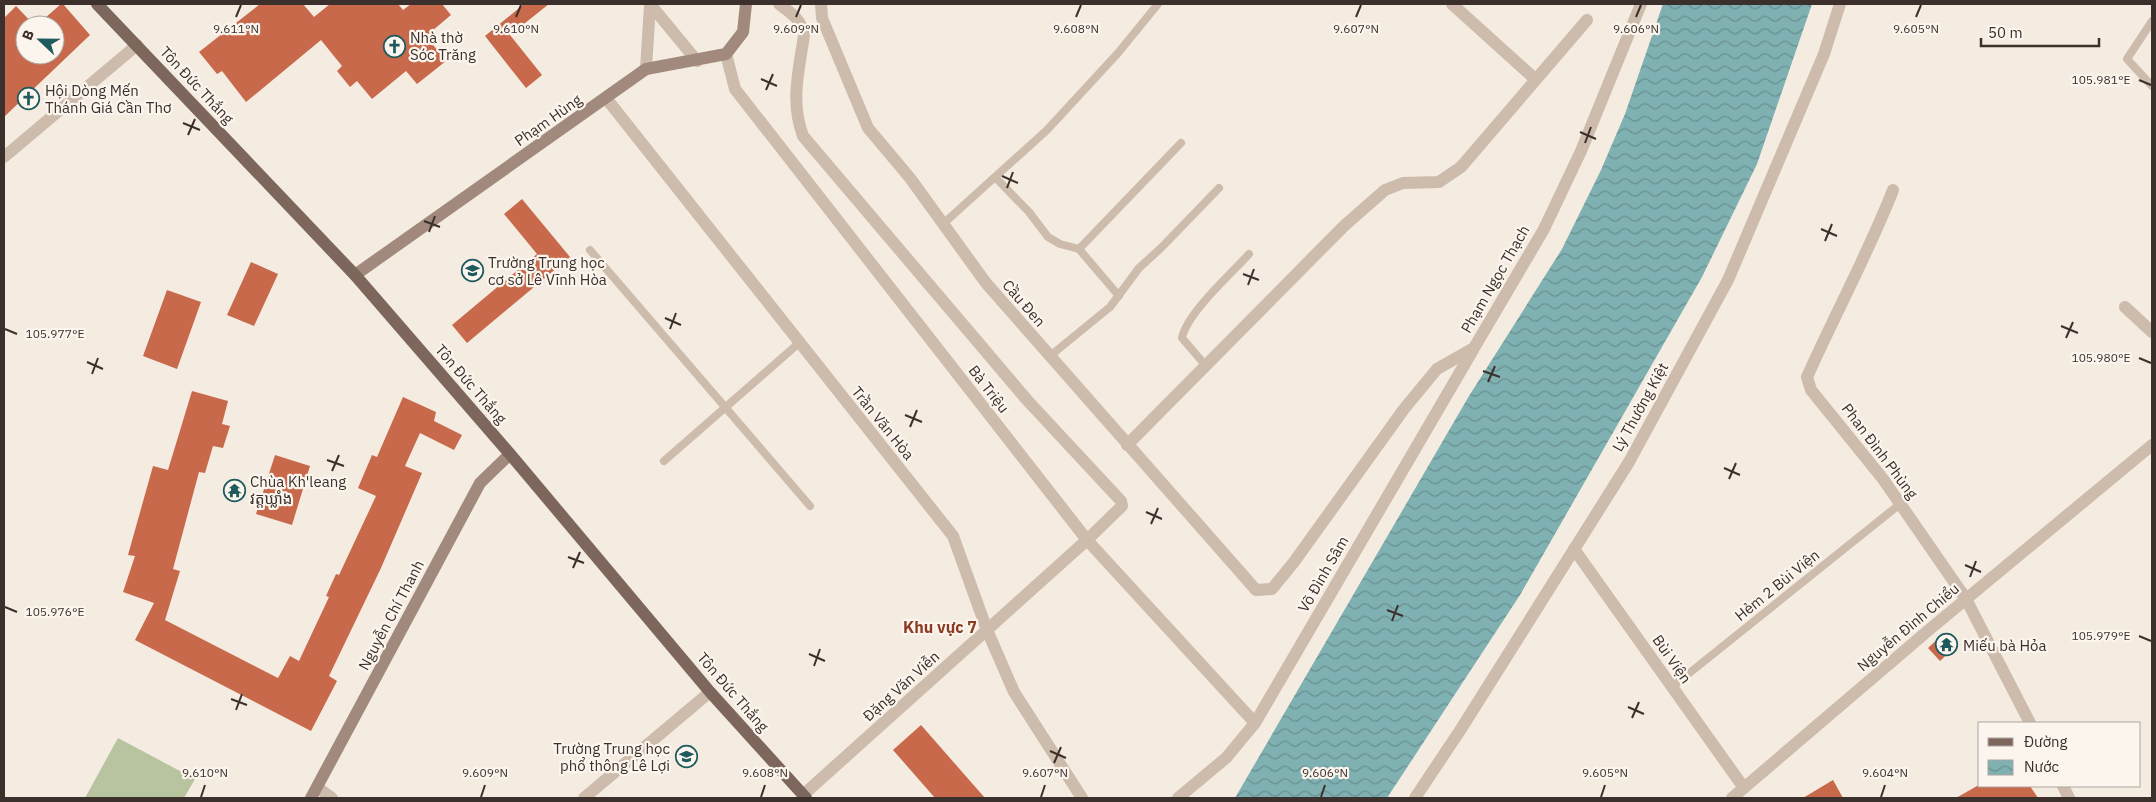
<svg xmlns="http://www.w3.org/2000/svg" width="2156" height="802" font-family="'IBM Plex Sans','Noto Sans Khmer',sans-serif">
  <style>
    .grass { fill: #b8c4a0 }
    .water { fill: url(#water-waves) }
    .building { fill: #c8694b }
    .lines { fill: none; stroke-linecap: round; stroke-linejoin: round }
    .service { stroke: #cdbbac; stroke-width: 8 }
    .minor { stroke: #cdbbac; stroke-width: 12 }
    .tertiary { stroke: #cdbbac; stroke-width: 12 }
    .secondary { stroke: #a18a7d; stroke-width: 12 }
    .primary { stroke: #7d675c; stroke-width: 12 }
    .ticks { fill: none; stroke: #3b302b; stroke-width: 2 }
    .labels { text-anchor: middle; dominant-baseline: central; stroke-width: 4.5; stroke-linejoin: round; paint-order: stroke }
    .poi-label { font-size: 15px; fill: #3b302b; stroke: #fbf5ee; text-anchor: start }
    .street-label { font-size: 15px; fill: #3b302b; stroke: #fbf5ee }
    .neighbourhood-label { font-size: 16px; font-weight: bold; fill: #8c3b22; stroke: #fbf5ee }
    .ticks-label { font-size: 12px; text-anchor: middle; fill: #3b302b; stroke: #fbf5ee; stroke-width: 4.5; stroke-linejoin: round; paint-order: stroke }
  </style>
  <defs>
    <pattern id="water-waves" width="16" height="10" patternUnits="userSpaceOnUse" patternTransform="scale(1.25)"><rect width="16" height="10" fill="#7fb0b2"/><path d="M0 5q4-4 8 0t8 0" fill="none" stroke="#699091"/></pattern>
  </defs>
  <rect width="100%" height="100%" fill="#f4ebe1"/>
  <!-- grass -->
  <path class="grass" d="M118,738L195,779L184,798H85Z"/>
  <!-- water -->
  <path class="water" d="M1663,4H1812L1757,164L1702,277L1520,595L1387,798H1235L1469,396L1562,249L1601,170L1625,114Z"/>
  <!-- building -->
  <path class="building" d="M61,4H63L90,35L4,117V18L16,6L34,25H25V55H55V25H37Z
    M260,4H303L314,17L330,4H398L403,10L411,4H442L451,15L426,36L446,61L417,84L406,71L372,99L357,81L350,87L337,71L342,66L321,40L246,102L222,71L217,74L199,52Z
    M524,4H549L510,35L542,75L526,88L485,36Z
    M522,199L570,257L467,343L452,325L537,254L504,214Z
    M251,262L278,274L254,326L227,315Z
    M167,290L201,302L177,369L143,356Z
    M192,391L228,401L222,424L230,426L223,448L213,446L205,473L199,472L173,569L180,571L165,620L278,678L290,656L299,661L329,597L326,596L336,574L339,575L376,496L358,488L372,455L377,457L403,397L436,412L434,421L462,435L454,450L420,433L405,466L422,473L381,568L329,676L337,681L311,731L135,640L154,603L123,592L135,556L128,555L153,466L168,470Z
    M275,455L310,466L292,525L256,514Z
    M1943,634L1955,647L1940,661L1928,648Z
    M921,725L985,798H935L893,750Z
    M1833,780L1843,798H1803Z
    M1977,786H2030L2038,798H1956Z"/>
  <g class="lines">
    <!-- service -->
    <path class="service" d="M2152,21L2127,59L2152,86
      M995,177L1029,212L1048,237L1060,244L1079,249L1119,296
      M943,224L1047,130L1118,53L1158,4
      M1079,249L1181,143
      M590,250L810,506
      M1050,356L1110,307L1139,268L1161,248L1219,188
      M1206,366L1182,338C1187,313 1231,274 1249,254
      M664,461L799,343
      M1672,687L1900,504"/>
    <!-- minor -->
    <path class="minor" d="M650,4L697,61
      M779,4C791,13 801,19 804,35C799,71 790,101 803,136L1027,400L1121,501L1122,506L1087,540L803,795
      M821,4L822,18L868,128L910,178L986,283L1256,590L1272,589L1294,562L1404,409L1437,369L1474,348L1544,229L1581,151L1641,4
      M1452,4L1535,79
      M726,54L735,89L1087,540L1255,723
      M646,69L650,5
      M606,98L953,536L987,630L1014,692L1082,798
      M4,157L137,45
      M1893,190C1868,254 1835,314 1807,377L1811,390L1883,479L1966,599L2030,723
      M2125,307L2152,332
      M1127,445L1344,226L1385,190L1403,183L1439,182L1461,167L1587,20
      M1574,549L1744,788
      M2063,786L2069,798
      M317,787L332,798
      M584,798L710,692
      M1178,798L1226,758L1255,723L1473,350"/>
    <!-- tertiary -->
    <path class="tertiary" d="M1415,798L1461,729L1629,462L1728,280L1824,54L1840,4
      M1732,798L1930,629L2152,445"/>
    <!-- secondary -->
    <path class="secondary" d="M355,275L646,69L726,54L743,32L746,4
      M311,798L480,483L510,454"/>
    <!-- primary -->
    <path class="primary" d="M97,4L355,275L510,454L710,692L806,798"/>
  </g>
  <!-- ticks -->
  <path class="ticks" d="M236,17L241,5M516,17L521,5M796,17L801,5M1076,17L1081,5M1356,17L1361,5M1636,17L1641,5M1916,17L1921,5M761,79L777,86M2139,80L2151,85M766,90L773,74M183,123L200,130M1580,132L1596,139M188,135L195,119M1585,143L1591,127M1002,176L1018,183M1007,188L1013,172M424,221L440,227M1821,229L1837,236M429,232L435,216M1825,241L1832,224M1243,274L1259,280M1248,285L1254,269M665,318L681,325M2061,326L2078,333M5,329L17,334M670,329L676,313M2066,338L2073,322M2139,358L2151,363M87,362L103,369M1483,371L1500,377M92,374L98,358M1488,382L1495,366M905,415L922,422M910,427L917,410M327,460L344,466M1724,468L1740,475M332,471L339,455M1729,479L1736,463M1146,512L1162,519M1151,524L1158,508M568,557L584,563M1965,565L1981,572M573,568L580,552M1970,577L1976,561M5,607L17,612M1387,610L1403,616M1392,621L1398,605M2139,636L2151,641M809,654L825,661M814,666L820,649M231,699L247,705M1628,707L1644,714M236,710L242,694M1632,718L1639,702M1050,751L1066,758M1054,763L1061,747M201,797L205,785M481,797L485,785M761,797L765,785M1041,797L1045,785M1321,797L1325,785M1601,797L1605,785M1881,797L1885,785"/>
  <!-- icons -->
  <defs>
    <symbol id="church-ring" viewBox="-11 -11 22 22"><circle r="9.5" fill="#fbf5ee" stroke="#1f5a5e" stroke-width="1.5"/><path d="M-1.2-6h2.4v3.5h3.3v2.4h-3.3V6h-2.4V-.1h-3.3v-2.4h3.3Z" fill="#1f5a5e"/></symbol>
    <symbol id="school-ring" viewBox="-11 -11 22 22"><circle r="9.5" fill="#fbf5ee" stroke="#1f5a5e" stroke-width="1.5"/><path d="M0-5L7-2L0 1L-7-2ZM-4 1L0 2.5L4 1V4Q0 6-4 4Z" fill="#1f5a5e"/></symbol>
    <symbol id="temple-ring" viewBox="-11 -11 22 22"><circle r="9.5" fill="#fbf5ee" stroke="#1f5a5e" stroke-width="1.5"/><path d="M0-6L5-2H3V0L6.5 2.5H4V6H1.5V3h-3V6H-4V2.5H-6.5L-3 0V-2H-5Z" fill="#1f5a5e"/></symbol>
  </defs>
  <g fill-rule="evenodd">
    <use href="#church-ring" x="382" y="34" width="25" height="25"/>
    <use href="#church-ring" x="16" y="86" width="25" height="25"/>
    <use href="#school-ring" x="460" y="258" width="25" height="25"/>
    <use href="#temple-ring" x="222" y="478" width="25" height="25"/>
    <use href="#temple-ring" x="1934" y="632" width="25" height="25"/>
    <use href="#school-ring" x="674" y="744" width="25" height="25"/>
  </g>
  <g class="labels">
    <!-- poi labels -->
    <g class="poi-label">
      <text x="410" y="37">Nhà thờ<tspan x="410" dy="17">Sóc Trăng</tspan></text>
      <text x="45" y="90">Hội Dòng Mến<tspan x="45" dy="17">Thánh Giá Cần Thơ</tspan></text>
      <text x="488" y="262">Trường Trung học<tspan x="488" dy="17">cơ sở Lê Vĩnh Hòa</tspan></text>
      <text x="250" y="481">Chùa Kh'leang<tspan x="250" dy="17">វត្តឃ្លាំង</tspan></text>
      <text x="1963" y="645">Miếu bà Hỏa</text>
      <text x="670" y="748" text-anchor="end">Trường Trung học<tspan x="670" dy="17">phổ thông Lê Lợi</tspan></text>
    </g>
    <!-- street labels -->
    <g class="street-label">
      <text transform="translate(197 85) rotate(47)">Tôn Đức Thắng</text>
      <text transform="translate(548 120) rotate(-35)">Phạm Hùng</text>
      <text transform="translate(1495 279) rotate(-60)">Phạm Ngọc Thạch</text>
      <text transform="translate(1024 303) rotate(49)">Cầu Đen</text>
      <text transform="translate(471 384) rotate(49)">Tôn Đức Thắng</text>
      <text transform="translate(989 389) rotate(52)">Bà Triệu</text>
      <text transform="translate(1640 407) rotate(-61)">Lý Thường Kiệt</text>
      <text transform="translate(883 423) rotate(51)">Trần Văn Hòa</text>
      <text transform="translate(1880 451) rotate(53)">Phan Đình Phùng</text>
      <text transform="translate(1323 574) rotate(-60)">Võ Đình Sâm</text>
      <text transform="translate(1777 585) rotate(-39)">Hẻm 2 Bùi Viện</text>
      <text transform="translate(391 615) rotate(-62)">Nguyễn Chí Thanh</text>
      <text transform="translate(1908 627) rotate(-40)">Nguyễn Đình Chiểu</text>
      <text transform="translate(1672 659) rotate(55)">Bùi Viện</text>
      <text transform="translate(901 686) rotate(-42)">Đặng Văn Viễn</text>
      <text transform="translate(733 692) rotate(49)">Tôn Đức Thắng</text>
    </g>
    <!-- neighbourhood labels -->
    <g class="neighbourhood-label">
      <text x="940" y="627">Khu vực 7</text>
    </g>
  </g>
  <g class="ticks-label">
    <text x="236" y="33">9.611°N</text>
    <text x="516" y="33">9.610°N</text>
    <text x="796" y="33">9.609°N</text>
    <text x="1076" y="33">9.608°N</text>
    <text x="1356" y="33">9.607°N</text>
    <text x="1636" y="33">9.606°N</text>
    <text x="1916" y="33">9.605°N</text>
    <text x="2101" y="84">105.981°E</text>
    <text x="55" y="338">105.977°E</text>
    <text x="2101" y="362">105.980°E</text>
    <text x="55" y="616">105.976°E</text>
    <text x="2101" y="640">105.979°E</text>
    <text x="205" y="777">9.610°N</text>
    <text x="485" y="777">9.609°N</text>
    <text x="765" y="777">9.608°N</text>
    <text x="1045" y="777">9.607°N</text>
    <text x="1325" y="777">9.606°N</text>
    <text x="1605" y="777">9.605°N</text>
    <text x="1885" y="777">9.604°N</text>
  </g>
  <!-- border -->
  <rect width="2156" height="802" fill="none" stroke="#3b302b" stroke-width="10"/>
  <!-- legend -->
  <rect x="1978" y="722" width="162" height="65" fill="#fbf5ee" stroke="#aea6a0"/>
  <rect x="1988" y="738" width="25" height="8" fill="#7d675c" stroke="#aea6a0"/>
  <text x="2024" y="747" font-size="15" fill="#3b302b">Đường</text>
  <rect x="1988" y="760" width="25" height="15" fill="url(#water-waves)" stroke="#aea6a0"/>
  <text x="2024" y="772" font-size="15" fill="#3b302b">Nước</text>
  <!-- north arrow -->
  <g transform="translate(40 40) rotate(292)"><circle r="24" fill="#fbf5ee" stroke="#aea6a0"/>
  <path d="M0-4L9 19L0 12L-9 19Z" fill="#1f5a5e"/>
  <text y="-8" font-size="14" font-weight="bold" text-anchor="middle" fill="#3b302b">B</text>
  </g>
  <!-- scale -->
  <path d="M1981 38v8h118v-8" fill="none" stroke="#3b302b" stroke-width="2.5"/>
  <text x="1988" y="38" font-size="15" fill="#3b302b" stroke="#fbf5ee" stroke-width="4" paint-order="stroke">50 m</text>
</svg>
